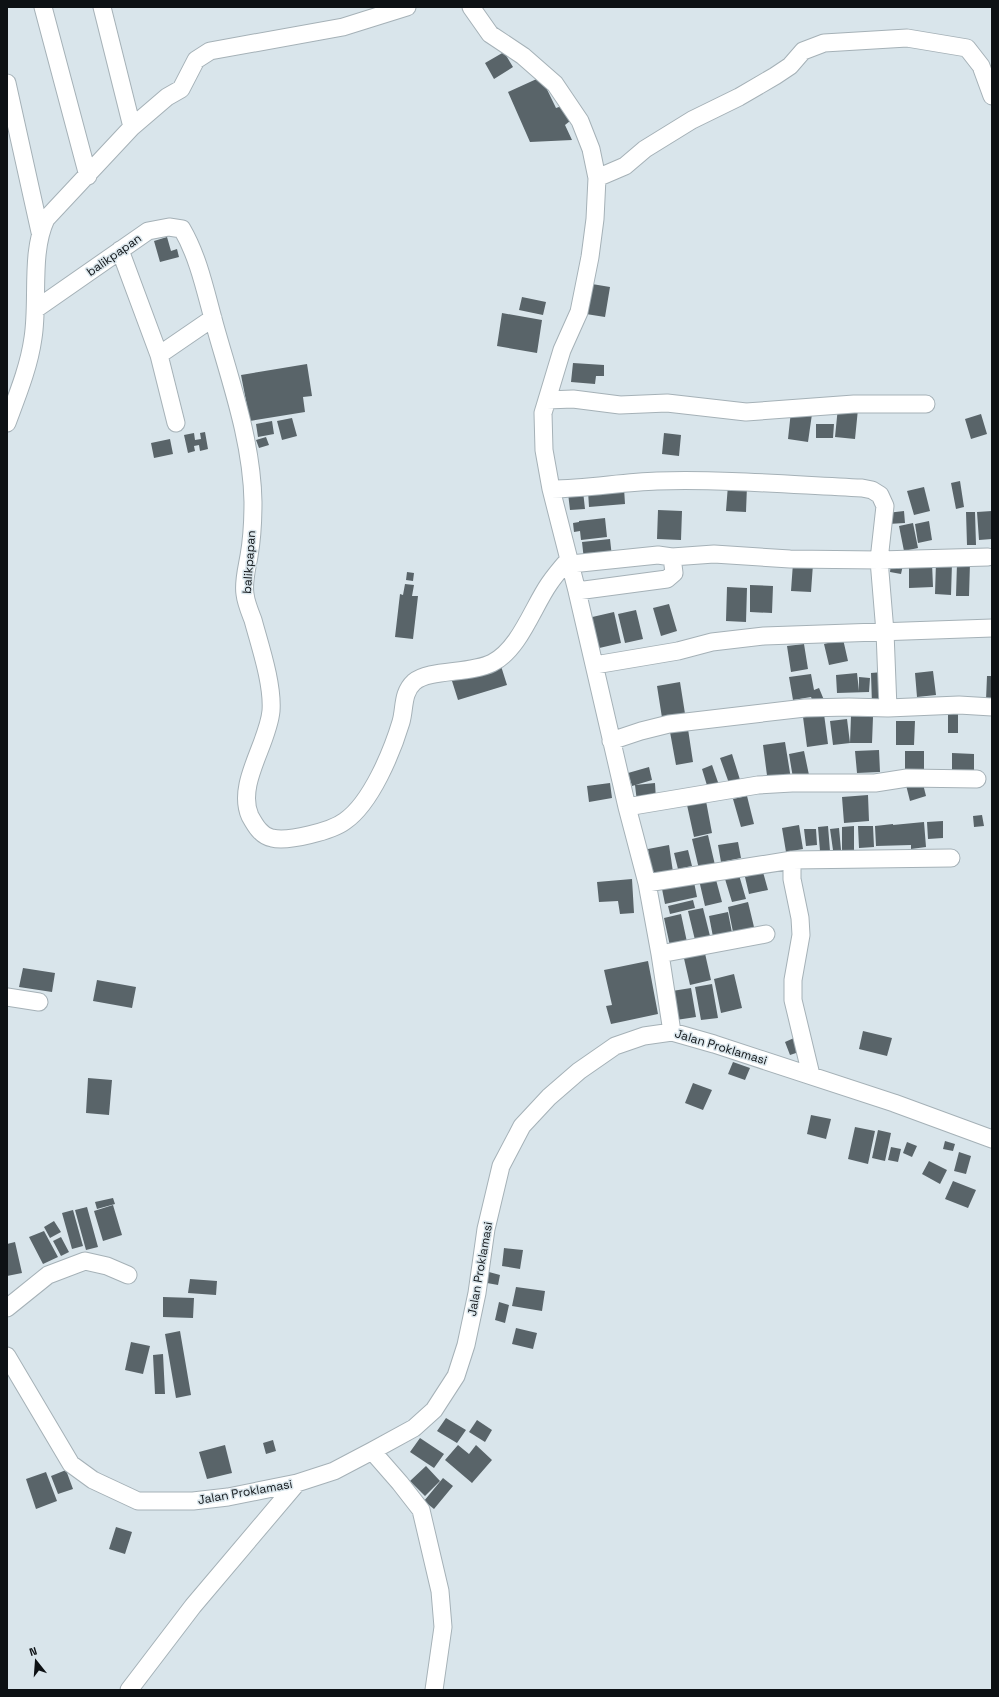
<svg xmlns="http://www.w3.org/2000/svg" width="999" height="1697" font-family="'Space Grotesk',sans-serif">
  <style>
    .building { fill: #596469 }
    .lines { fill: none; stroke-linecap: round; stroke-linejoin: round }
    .minor-casing { stroke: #a5b1b7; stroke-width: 19 }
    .minor { stroke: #fff; stroke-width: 17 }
    .labels { text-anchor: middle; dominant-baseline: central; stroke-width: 3; stroke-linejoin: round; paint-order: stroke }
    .street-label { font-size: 12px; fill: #0d1114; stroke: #d9e5eb }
  </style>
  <rect width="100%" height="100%" fill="#d9e5eb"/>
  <!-- building -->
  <path class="building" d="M504,52L513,67L494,79L485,63Z
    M541,77L556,108L562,106L570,121L565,125L572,140L530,142L508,92Z
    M167,237L171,251L177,249L179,257L160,262L154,241Z
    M592,284L610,287L605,317L586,314Z
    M522,297L546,302L543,315L519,310Z
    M502,313L542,320L537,353L497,346Z
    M573,363L604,365V376H596L595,384L571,382Z
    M307,364L312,396L303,397L305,412L250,421L241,375Z
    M838,407L858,409L855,439L835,437Z
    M791,411L812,414L808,442L788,439Z
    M981,414L987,434L971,439L965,419Z
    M292,418L297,436L282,440L277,421Z
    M272,421L274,434L258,437L256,424Z
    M816,424H834L833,438H816Z
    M205,432L208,449L200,451L199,445L194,446L195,451L188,453L184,435L194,433L195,440L201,439L200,433Z
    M664,433L681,435L679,456L662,454Z
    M266,437L269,445L259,448L256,440Z
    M170,439L173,454L154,458L151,443Z
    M960,481L964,507L956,509L951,483Z
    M728,485L747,486L746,512L726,511Z
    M924,487L930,511L914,515L907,491Z
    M624,488L625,504L589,507L588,491Z
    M583,491L585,509L570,510L568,493Z
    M658,510L682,511L681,540L657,539Z
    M904,511L905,523L888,524L887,513Z
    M992,511V539L979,540L977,512Z
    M966,512H975L976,545H967Z
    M605,518L607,537L581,540L580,531L574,532L573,523L579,522V521Z
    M929,521L932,540L918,543L915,524Z
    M913,523L918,548L904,551L899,526Z
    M610,539L612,557L584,560L582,542Z
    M936,562L952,563L951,595L935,594Z
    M793,563L813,564L811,592L791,591Z
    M932,563L933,587L909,588V564Z
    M957,563H970L969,596H956Z
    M891,564L903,565L901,574L890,572Z
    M407,572L414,573L413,581L406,580Z
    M405,584L414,585L412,596H418L413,639L395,637L400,594L403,595Z
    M750,585L773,586L772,613L750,612Z
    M727,587L747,588L746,622L726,621Z
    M669,604L677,631L661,636L653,608Z
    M636,610L643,639L625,643L618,614Z
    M614,612L621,643L595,649L588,618Z
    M843,639L848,661L829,665L824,644Z
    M804,644L808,669L791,672L787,646Z
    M501,666L507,685L458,700L452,681Z
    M933,671L936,695L917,697L915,673Z
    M883,672V705H872L871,673Z
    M857,673L859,691V677L870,678L869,692L837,693L836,675Z
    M811,674L814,690L819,688L824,700L814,704L811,697L793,700L789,677Z
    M987,676H992V700H986Z
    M680,682L686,720L663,724L657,686Z
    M824,714L828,744L807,747L803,717Z
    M948,714H958V733H948Z
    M851,716L873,717L872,743H850Z
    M847,719L850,743L833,745L830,721Z
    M896,721H915L914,745H896Z
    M688,729L693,762L676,765L670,732Z
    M785,742L791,779L768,783L763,745Z
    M879,750L880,772L857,773L855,751Z
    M804,751L809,775L793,778L789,754Z
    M905,751H924V769H905Z
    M952,753L974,754V776H952Z
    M732,754L741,783L730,786L720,758Z
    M712,765L720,788L709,792L702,769Z
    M649,767L652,780L632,786L628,773Z
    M922,780L926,796L910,801L906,785Z
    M610,783L612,798L589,802L587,786Z
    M655,783L656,800L637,802L635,785Z
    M868,795L869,821L844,823L842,797Z
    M747,796L754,824L741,827L733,799Z
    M706,801L712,833L694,837L687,805Z
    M982,815L984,826L974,827L973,816Z
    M943,821V838L928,839L927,822Z
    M924,822L926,847L911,849V845L876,846L875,826L893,824L894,832L893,825Z
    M799,825L803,849L786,852L782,828Z
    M828,826L830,851H820L818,827Z
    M854,826V851H842V827Z
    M858,826H873L874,847L859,848Z
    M839,828L841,850H833L830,829Z
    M804,829H816L817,845L806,846Z
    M708,835L715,865L699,869L692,839Z
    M738,842L741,858L721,862L718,845Z
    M669,845L673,872L652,876L648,849Z
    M688,850L692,866L678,869L674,853Z
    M763,872L768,890L749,894L745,877Z
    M739,875L746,899L732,902L725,879Z
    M715,876L722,902L705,906L699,880Z
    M693,877L697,897L665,904L661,884Z
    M632,879L634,913L620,914L618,901L599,902L597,882Z
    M693,900L695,908L670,914L668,906Z
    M748,902L754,927L733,932L728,907Z
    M703,908L710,936L695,940L688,911Z
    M728,912L733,938L714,942L709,916Z
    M681,914L687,942L670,946L664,918Z
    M704,949L711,980L690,985L683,954Z
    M648,961L658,1014L611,1024L606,1006L612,1005L604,970Z
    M23,968L55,973L52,992L19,987Z
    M734,974L742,1008L721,1013L714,979Z
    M97,980L136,987L132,1008L93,1001Z
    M712,984L718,1018L701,1020L695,987Z
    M691,988L696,1017L676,1020L672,991Z
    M863,1031L892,1038L887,1056L859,1049Z
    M794,1038L799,1052L790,1055L785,1042Z
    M733,1062L750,1068L745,1080L728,1074Z
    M88,1078L112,1080L109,1115L86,1113Z
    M693,1083L712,1090L703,1110L685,1103Z
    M811,1115L831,1119L826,1139L807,1134Z
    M855,1127L875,1131L868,1164L848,1159Z
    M878,1130L891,1133L885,1161L872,1158Z
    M945,1141L955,1144L953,1151L943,1149Z
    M907,1142L917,1146L912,1157L903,1153Z
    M891,1147L901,1149L898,1162L888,1160Z
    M959,1152L971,1156L966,1174L954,1171Z
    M929,1161L947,1170L940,1184L922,1174Z
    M953,1181L976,1190L968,1208L945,1199Z
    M113,1198L115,1204L97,1209L95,1202Z
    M113,1205L122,1235L103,1241L94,1211Z
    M87,1207L98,1247L86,1250L75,1210Z
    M73,1210L83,1246L72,1249L62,1213Z
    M54,1221L61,1232L50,1238L44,1227Z
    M44,1231L58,1257L43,1264L29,1237Z
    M61,1237L69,1252L61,1256L53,1241Z
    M15,1242L22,1273L7,1276V1244Z
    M504,1248L523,1250L520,1269L502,1266Z
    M489,1272L500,1275L498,1285L487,1283Z
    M190,1279L217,1281L216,1295L188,1293Z
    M516,1287L545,1291L542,1311L512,1306Z
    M163,1297L194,1298L193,1318L163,1317Z
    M499,1302L509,1305L505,1323L495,1320Z
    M516,1328L537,1333L533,1349L512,1344Z
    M180,1331L191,1395L176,1398L165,1334Z
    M131,1342L150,1346L143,1374L125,1370Z
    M163,1354L165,1394H155L153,1355Z
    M446,1418L466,1430L457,1443L437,1431Z
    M477,1420L492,1430L485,1442L469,1432Z
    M420,1438L444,1454L434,1468L410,1452Z
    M273,1440L276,1451L266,1454L263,1443Z
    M225,1445L232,1473L207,1479L199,1452Z
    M458,1445L469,1454L476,1445L492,1460L472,1483L445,1460Z
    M426,1466L440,1481L425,1496L410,1481Z
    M66,1470L73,1489L58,1494L51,1476Z
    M46,1472L57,1501L36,1509L26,1479Z
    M443,1478L453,1486L434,1509L424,1501Z
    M116,1527L132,1532L125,1554L109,1549Z"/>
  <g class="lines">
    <defs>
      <path id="minor" d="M43,7L88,176
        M102,7L132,127
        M471,7L490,34L523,56L555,84L580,121L591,149L597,178L595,219L590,257L579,312L562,350L543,413L544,450L551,489L577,591L627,807L647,883L660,954L672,1032
        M7,83L40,232
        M597,178L625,166L645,149L692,120L739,97L775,76L790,66L803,51L824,43L907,38L967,48L981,66L992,96
        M120,250L159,355L176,423
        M36,309L148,231L169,227L182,229C199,258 206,294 215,326C231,383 252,442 253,502C253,519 252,539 249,556C247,568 243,582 245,594C246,603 250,612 253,620C260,646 273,684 271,711C268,744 236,784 250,816C255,825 261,836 272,838C288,842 332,831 345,821C371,803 392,752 401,722C405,708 402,693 414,682C429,669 470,674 492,663C519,650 533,607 549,584C555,575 562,567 569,559
        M159,355L213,318
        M547,400L573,399L620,405L667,403L746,412L854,404H926
        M7,423C17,396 29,367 33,338C39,300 30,253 46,219L132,127L167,97L181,89L196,60L210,51L343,27L407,7
        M551,489C587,489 622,482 657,481C725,479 794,485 862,488L872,490L880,495L885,506L879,560L885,632L888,708
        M571,564L658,555L672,557L714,554L790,559L879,560L988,557
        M577,591L667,579L674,573L672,557
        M595,665L678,651L712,642L764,636L992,628
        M611,741L641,731L669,724L805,708L849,707L888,708L959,705L992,707
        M627,807L758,785L792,783H875L907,778L977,779
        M647,883L792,860
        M660,954L766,934
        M7,997L39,1002
        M811,1075L793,1000V980L801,935L800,918L792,879V860L951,858
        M7,1308L48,1275L85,1261L107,1266L128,1275
        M7,1356L71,1464L93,1480L138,1501H193L228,1497L297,1483L334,1471L372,1451L414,1428L434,1410L456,1376L466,1345L477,1293L486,1229L501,1166L522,1126L549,1097L579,1071L615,1046L644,1036L672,1032L714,1044L894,1103L992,1139
        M372,1451L400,1483L421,1510L440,1591L443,1627L434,1690
        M129,1690L193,1606L297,1483"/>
    </defs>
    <!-- minor casing -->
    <use href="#minor" class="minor-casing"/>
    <!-- minor -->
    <use href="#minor" class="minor"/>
  </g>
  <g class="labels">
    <!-- street labels -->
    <g class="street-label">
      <text transform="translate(114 255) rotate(-35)">balikpapan</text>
      <text transform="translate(249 562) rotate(-86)">balikpapan</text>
      <text transform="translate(721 1047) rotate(17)">Jalan Proklamasi</text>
      <text transform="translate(480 1269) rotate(-80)">Jalan Proklamasi</text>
      <text transform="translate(245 1492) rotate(-10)">Jalan Proklamasi</text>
    </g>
  </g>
  <!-- border -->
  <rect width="999" height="1697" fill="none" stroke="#0d1114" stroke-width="16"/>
  <!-- north arrow -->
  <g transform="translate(36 1661) rotate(343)" stroke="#d9e5eb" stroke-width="3" paint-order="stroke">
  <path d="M0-3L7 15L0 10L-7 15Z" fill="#0d1114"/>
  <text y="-6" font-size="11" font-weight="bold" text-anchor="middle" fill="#0d1114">N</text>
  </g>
</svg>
